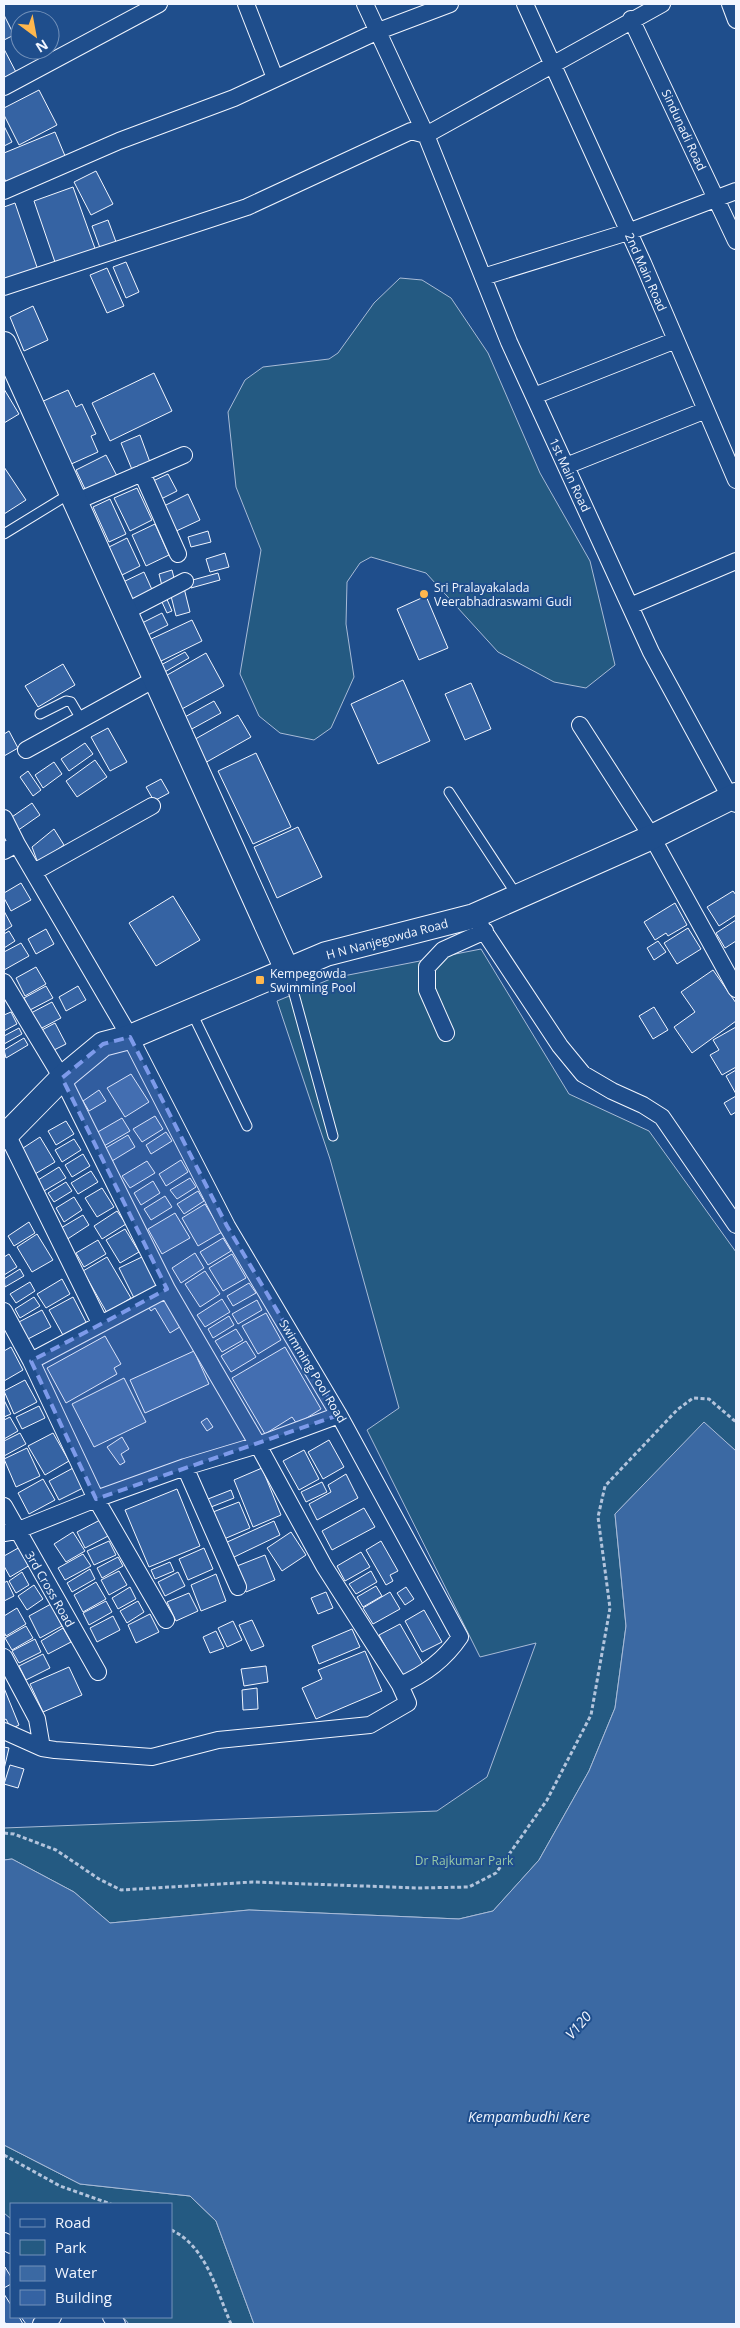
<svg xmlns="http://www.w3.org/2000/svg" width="740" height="2328" font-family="'Open Sans',sans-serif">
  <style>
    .green { fill: #245a82; stroke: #a8bbd7 }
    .water { fill: #3b69a3; stroke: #a8bbd7 }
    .building { fill: #3563a3; stroke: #f2f6ff }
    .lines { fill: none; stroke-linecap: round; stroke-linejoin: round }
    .lane-casing { stroke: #f2f6ff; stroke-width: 11 }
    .street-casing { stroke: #f2f6ff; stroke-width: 18 }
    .secondary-casing { stroke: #f2f6ff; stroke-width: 26 }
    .path { stroke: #b3c4dc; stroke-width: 3; stroke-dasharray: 4 2.5; stroke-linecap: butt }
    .lane { stroke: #1f4e8c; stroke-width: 9 }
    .street { stroke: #1f4e8c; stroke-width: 16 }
    .secondary { stroke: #1f4e8c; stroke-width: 24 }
    .marked { fill: #7d9aea; fill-opacity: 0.2; stroke: #7d9aea; stroke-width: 4; stroke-dasharray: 10 6; stroke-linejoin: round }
    .poi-dot { fill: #ffb74d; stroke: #1f4e8c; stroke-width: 2 }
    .labels { text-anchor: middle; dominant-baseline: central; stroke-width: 4; stroke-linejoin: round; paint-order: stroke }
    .street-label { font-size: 12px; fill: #f2f6ff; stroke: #1f4e8c }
    .poi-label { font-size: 12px; fill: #f2f6ff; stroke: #1f4e8c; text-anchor: start }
    .park-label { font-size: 12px; fill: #97c8a6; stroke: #1f4e8c }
    .water-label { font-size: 14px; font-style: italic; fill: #f2f6ff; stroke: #1f4e8c }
  </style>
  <rect width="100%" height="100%" fill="#1f4e8c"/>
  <!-- green -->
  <path class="green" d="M400,278L422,280L451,298L488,353L540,473L590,561L615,665L586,688L554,682L498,652L426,573L371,557L360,563L347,582L346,624L354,677L331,728L314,740L280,733L259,716L240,674L261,550L236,487L228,412L245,380L263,367L329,359L338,353L374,303Z
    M481,949L569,1094L649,1131L736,1252V1451L704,1423L615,1514L626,1626L615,1708L589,1771L539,1860L493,1911L459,1919L249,1910L110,1923L74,1892L12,1859L4,1860V1828L437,1811L487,1777L536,1643L480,1657L367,1430L399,1408L330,1159L277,1001L333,978Z
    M4,2145L80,2184L190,2196L216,2221L254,2324H129L123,2317H171V2204H11V2219L4,2213Z"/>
  <!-- water -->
  <path class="water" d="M704,1422L736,1451V2324H254L216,2221L190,2196L80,2184L4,2145V1860L12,1859L74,1892L110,1923L249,1910L459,1919L493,1911L539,1860L589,1771L615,1708L626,1626L615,1514Z"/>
  <!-- building -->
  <path class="building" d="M4,15L14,35L4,40Z
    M4,49L18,76L4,83Z
    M39,90L57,125L19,145L4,115V108Z
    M4,126L12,142L4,146Z
    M55,132L68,163L8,188L4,177V153Z
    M96,171L113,204L91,215L74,182Z
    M73,187L97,254L57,268L34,201Z
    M15,203L39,273L4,285V207Z
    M108,220L116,242L100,248L92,226Z
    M126,262L139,292L126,298L113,267Z
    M107,268L124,306L107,313L90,275Z
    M33,306L48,340L24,351L10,317Z
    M154,373L172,411L110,441L92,403Z
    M4,389L19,414L4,423Z
    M68,390L76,407L82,404L96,434L91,436L98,452L69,465L39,403Z
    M140,435L151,465L133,472L121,443Z
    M106,455L117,476L86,491L76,470Z
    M4,467L26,500L4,514Z
    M168,474L177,491L161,499L153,481Z
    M137,488L152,520L130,531L114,498Z
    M188,494L200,520L172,533L160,508Z
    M110,499L126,534L109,542L93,507Z
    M155,524L169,555L146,566L132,535Z
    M208,531L211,542L191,547L188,537Z
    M127,538L140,566L120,576L107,548Z
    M225,553L229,567L210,572L206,559Z
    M172,570L175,582L162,586L159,574Z
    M144,572L154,594L131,604L121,583Z
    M218,573L220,580L191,588L189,581Z
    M184,588L190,612L176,616L170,592Z
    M426,596L448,648L419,660L397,609Z
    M166,597L172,611L167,613L161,600Z
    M162,613L168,625L142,638L136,626Z
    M192,620L202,641L157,663L147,641Z
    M185,652L189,658L163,673L159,666Z
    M206,653L224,686L180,710L162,678Z
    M63,664L75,685L38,707L25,686Z
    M403,680L430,741L378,764L351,704Z
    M471,683L491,729L465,740L445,694Z
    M214,701L221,713L190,730L183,718Z
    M238,715L251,737L203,764L190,742Z
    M108,728L127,762L110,771L91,737Z
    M9,731L18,748L4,756V734Z
    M85,743L93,754L69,771L61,759Z
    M256,753L291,827L253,844L218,771Z
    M95,760L107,777L77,797L66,781Z
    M54,762L62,774L43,788L35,775Z
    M28,771L41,790L33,796L20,777Z
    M161,779L169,793L154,801L146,787Z
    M32,803L40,815L17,831L9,819Z
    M298,827L322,877L277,898L254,847Z
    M54,829L64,845L38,863L32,847Z
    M21,883L31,900L11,911L4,898V893Z
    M733,891L736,895V915L719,926L707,907Z
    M173,896L200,940L156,966L129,923Z
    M675,903L687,925L668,936L666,933L655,940L644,922Z
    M4,911L12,926L4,931Z
    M736,920V941L725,948L716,933Z
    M688,928L701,949L677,964L664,943Z
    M46,929L54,944L36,954L28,939Z
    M9,931L15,941L4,948V934Z
    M658,941L666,952L654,960L647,948Z
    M21,943L29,956L4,970V952Z
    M36,967L46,984L25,996L16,978Z
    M713,970L736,1003V1021L692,1053L674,1027L695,1012L681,992Z
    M46,986L53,998L30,1010L24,998Z
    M78,986L86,1000L66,1011L59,997Z
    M52,1002L61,1018L40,1029L31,1013Z
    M654,1007L668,1030L653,1039L639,1016Z
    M11,1012L17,1024L4,1031V1015Z
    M55,1023L66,1044L52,1051L40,1031Z
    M736,1027V1067L722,1075L710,1055L719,1050L713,1040Z
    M19,1028L22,1034L4,1044V1036Z
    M24,1038L28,1045L6,1058L4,1050Z
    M736,1070V1094L726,1076Z
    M131,1074L149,1102L125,1117L107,1088Z
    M99,1090L106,1101L89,1111L83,1101Z
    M736,1096V1112L731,1115L724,1103Z
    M155,1116L163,1129L142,1142L133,1129Z
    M122,1118L130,1131L104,1146L96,1133Z
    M66,1121L74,1134L56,1145L48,1131Z
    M166,1132L172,1141L151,1154L146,1145Z
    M128,1135L135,1147L112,1161L104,1149Z
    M40,1137L55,1162L35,1174L20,1150Z
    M74,1139L81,1150L62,1162L55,1150Z
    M83,1154L90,1166L72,1177L65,1165Z
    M181,1160L188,1172L166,1186L159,1174Z
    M147,1161L155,1173L130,1188L122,1176Z
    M59,1167L66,1178L44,1191L38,1180Z
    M91,1171L98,1182L78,1194L71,1183Z
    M190,1178L196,1187L177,1199L170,1190Z
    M153,1181L160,1193L141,1205L134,1193Z
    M66,1182L72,1191L54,1202L48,1193Z
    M102,1188L114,1207L97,1217L85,1198Z
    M198,1191L204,1201L184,1214L177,1204Z
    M165,1196L172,1207L151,1220L144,1209Z
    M74,1197L82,1210L64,1222L56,1208Z
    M205,1204L222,1232L198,1246L182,1218Z
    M117,1211L126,1224L102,1239L94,1226Z
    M175,1213L190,1238L162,1254L148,1229Z
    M83,1215L89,1225L66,1240L59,1229Z
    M29,1222L35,1233L14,1246L8,1236Z
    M125,1229L139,1252L120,1263L106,1240Z
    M37,1234L53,1260L32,1272L17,1247Z
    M223,1238L231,1251L208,1265L200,1252Z
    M98,1240L106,1254L84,1267L76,1253Z
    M195,1253L204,1268L181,1283L172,1268Z
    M9,1254L17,1267L4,1275V1257Z
    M232,1254L246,1278L223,1291L209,1268Z
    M144,1256L159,1285L134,1298L119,1268Z
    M107,1257L131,1298L107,1313L83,1271Z
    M20,1269L24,1276L5,1287L4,1279Z
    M205,1271L220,1294L200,1307L185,1284Z
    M62,1279L70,1294L46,1308L37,1294Z
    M30,1282L35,1291L16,1303L10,1294Z
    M249,1283L256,1293L233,1306L227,1296Z
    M166,1295L183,1325L170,1333L155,1308L151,1311L147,1305Z
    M34,1297L40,1306L20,1318L15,1309Z
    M73,1297L87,1324L64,1337L49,1310Z
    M222,1299L230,1312L205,1327L197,1315Z
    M257,1300L262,1310L238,1324L232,1314Z
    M42,1310L51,1327L26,1340L17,1323Z
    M266,1313L281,1340L258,1354L242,1326Z
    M229,1316L234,1325L213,1338L208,1329Z
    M236,1329L243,1340L222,1352L215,1341Z
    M105,1336L121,1364L114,1368L117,1374L66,1403L47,1368Z
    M246,1341L256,1357L231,1372L221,1356Z
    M11,1347L23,1370L4,1381V1351Z
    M285,1347L321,1409L297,1424L292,1417L265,1434L232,1378Z
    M194,1351L209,1384L145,1413L130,1380Z
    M124,1378L146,1422L94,1447L72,1404Z
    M25,1380L37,1402L14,1414L4,1391Z
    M4,1400L11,1414L4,1417Z
    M39,1406L45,1418L22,1429L16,1417Z
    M10,1417L18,1431L4,1439V1420Z
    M207,1418L213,1427L207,1431L201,1422Z
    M20,1433L26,1444L4,1456V1441Z
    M53,1433L69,1461L45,1475L28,1446Z
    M122,1437L129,1449L121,1454L125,1462L120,1465L107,1447Z
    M329,1440L344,1467L323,1479L308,1452Z
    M27,1448L40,1476L16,1487L4,1459Z
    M304,1450L319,1479L299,1490L283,1461Z
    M73,1468L83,1488L59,1500L49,1481Z
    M262,1468L281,1515L253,1527L234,1480Z
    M346,1474L358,1498L317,1520L309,1504L331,1492L328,1485Z
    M43,1479L55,1500L29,1514L18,1493Z
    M322,1482L327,1492L306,1502L301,1492Z
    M177,1489L200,1546L149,1567L125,1510Z
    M231,1490L234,1498L211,1507L208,1499Z
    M239,1502L250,1528L224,1539L213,1512Z
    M364,1508L375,1527L332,1550L322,1531Z
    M102,1519L110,1535L85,1548L77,1532Z
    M274,1521L280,1535L232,1558L225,1543Z
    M73,1532L85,1551L66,1562L54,1544Z
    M291,1532L306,1555L282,1571L267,1548Z
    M109,1541L116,1555L94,1565L87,1551Z
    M381,1541L398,1571L390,1575L393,1581L386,1585L366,1550Z
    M20,1547L30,1565L10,1577L4,1566V1556Z
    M204,1548L213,1569L188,1580L179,1559Z
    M361,1552L370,1567L345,1581L337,1566Z
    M83,1554L91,1566L65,1580L58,1568Z
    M265,1555L275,1580L246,1592L237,1566Z
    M118,1557L123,1566L102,1578L97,1568Z
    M170,1562L174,1571L155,1579L151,1570Z
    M90,1569L95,1579L72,1592L67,1583Z
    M119,1571L127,1585L109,1595L101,1580Z
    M371,1571L377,1582L356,1594L349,1584Z
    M22,1572L29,1585L16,1593L9,1581Z
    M178,1572L185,1586L165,1596L158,1582Z
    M216,1574L226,1601L201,1611L191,1585Z
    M7,1581L14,1596L4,1601V1583Z
    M96,1582L106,1599L83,1612L74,1595Z
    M34,1585L43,1599L27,1610L18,1596Z
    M376,1586L382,1596L363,1607L357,1597Z
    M130,1587L136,1599L118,1609L112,1598Z
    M406,1587L414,1599L405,1605L397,1593Z
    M326,1592L333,1608L318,1614L311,1598Z
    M390,1592L400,1609L373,1624L363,1608Z
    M189,1593L198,1611L176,1621L167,1602Z
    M106,1601L112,1612L89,1625L83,1613Z
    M138,1601L144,1612L127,1623L120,1611Z
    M51,1604L62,1626L40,1638L29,1616Z
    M17,1608L26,1624L6,1636L4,1632V1616Z
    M424,1610L442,1642L422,1652L405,1621Z
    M150,1614L159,1632L136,1643L128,1625Z
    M113,1616L120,1630L97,1642L90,1628Z
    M252,1620L264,1646L251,1651L239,1625Z
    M233,1621L242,1640L227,1647L218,1628Z
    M400,1624L423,1664L402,1676L379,1635Z
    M26,1626L33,1638L12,1650L5,1638Z
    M63,1628L71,1642L48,1654L41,1641Z
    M352,1629L360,1647L319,1664L312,1646Z
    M216,1631L224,1648L210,1653L203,1637Z
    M35,1639L41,1652L19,1663L12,1651Z
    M365,1651L382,1691L316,1719L302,1688L322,1679L318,1670Z
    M43,1654L50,1668L26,1680L19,1666Z
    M266,1666L268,1682L244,1686L241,1669Z
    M69,1667L82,1695L43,1712L30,1684Z
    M4,1688L19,1725L11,1729L6,1719L4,1720Z
    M257,1688L258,1709L243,1710L242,1690Z
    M4,1747L9,1748L4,1769Z
    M10,1765L24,1769L18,1788L4,1784Z
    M5,2267L11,2277V2284L4,2288Z
    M4,2294L11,2305V2317H19L23,2324H6L4,2321Z
    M21,2317H47L36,2324H26Z"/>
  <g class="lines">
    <defs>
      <path id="lane" d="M4,534L71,493
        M40,714L66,701L71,702L81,719
        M449,792L518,897
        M288,972L333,1136
        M192,1013L247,1126"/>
      <path id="street" d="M246,4L275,78
        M365,4L426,135L509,342L651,652L730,797L736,804
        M525,4L643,263L736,480
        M730,4L736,20
        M631,19L736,241
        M4,87L159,4
        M4,191L119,141L234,98L376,32L450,4
        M483,277L628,232L736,191
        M4,287L247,207L411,131L426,135L662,4
        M534,396L676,340
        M566,466L706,410
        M142,473L178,554
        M75,502L184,455
        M630,606L736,561
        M125,612L185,581
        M580,725L652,837L736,989
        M26,750L155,679
        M4,818L17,844
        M4,851L17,844L130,1037L227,1226L339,1415L460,1637C445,1659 424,1675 400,1685
        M34,872L152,806
        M474,916L560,1046L583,1074L612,1091L643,1105L662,1117L736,1225
        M4,982L62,1078L167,1289L258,1445L324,1566L400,1685L408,1703L370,1725L218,1740L152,1757L55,1750L42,1748L37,1719L4,1657
        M446,1033L427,990V967L443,950L485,931
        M4,1128L100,1323
        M4,1311L31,1361L96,1499L166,1620
        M31,1361L167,1289
        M185,1467L238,1587
        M4,1506L98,1672
        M4,1533L16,1531L96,1499L185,1467L258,1445L339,1415
        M4,1731L42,1748
        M4,2241L11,2245
        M111,2317L117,2324
        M41,2324L53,2317"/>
      <path id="secondary" d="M4,344L287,970
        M4,1137L62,1078L103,1044L130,1037L326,954L474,916L652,837L736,795"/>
    </defs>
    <!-- lane casing -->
    <use href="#lane" class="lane-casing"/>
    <!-- street casing -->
    <use href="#street" class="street-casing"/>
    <!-- secondary casing -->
    <use href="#secondary" class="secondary-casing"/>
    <!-- path -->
    <path class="path" d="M4,1833L14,1834L56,1850L99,1879L121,1890L253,1882L418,1888L469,1887L496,1873L547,1800L591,1715L610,1608L598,1517L605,1486L677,1410L693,1398L709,1399L736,1422
      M4,2155L60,2186L111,2204
      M171,2230C206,2245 217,2292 231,2324"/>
    <!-- lane -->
    <use href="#lane" class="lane"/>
    <!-- street -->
    <use href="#street" class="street"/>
    <!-- secondary -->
    <use href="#secondary" class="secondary"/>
  </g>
  <!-- marked area -->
  <path class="marked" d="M130,1037L227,1226L339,1415L96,1499L31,1361L167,1289L62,1078L103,1044Z"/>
  <!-- markers -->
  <g class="poi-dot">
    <circle cx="424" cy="594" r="5"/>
    <rect x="255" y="975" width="10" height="10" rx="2.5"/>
  </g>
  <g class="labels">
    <!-- street labels -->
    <g class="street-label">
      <text transform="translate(684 130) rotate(65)">Sindunadi Road</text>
      <text transform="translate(646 272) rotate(66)">2nd Main Road</text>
      <text transform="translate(570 475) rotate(65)">1st Main Road</text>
      <text transform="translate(387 939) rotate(-15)">H N Nanjegowda Road</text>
      <text transform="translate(313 1371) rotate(59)">Swimming Pool Road</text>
      <text transform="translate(50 1589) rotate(60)">3rd Cross Road</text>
    </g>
    <!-- poi labels -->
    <g class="poi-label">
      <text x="434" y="587">Sri Pralayakalada<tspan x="434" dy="14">Veerabhadraswami Gudi</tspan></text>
      <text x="270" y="973">Kempegowda<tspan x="270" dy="14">Swimming Pool</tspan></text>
    </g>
    <!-- park labels -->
    <g class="park-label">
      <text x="464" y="1860">Dr Rajkumar Park</text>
    </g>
    <!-- water labels -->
    <g class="water-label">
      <text transform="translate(578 2025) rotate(-49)">V120</text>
      <text x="529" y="2116">Kempambudhi Kere</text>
    </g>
  </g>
  <!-- border -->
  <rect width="740" height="2328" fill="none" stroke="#f2f6ff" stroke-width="10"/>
  <!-- legend -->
  <rect x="10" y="2203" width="162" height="115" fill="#1f4e8c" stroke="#7391ba"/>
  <rect x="20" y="2219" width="25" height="8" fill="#1f4e8c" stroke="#7391ba"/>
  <text x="55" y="2228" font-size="15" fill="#f2f6ff">Road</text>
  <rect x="20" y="2240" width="25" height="15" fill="#245a82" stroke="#7391ba"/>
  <text x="55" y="2253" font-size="15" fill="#f2f6ff">Park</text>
  <rect x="20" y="2266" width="25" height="15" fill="#3b69a3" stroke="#7391ba"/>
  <text x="55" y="2278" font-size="15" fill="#f2f6ff">Water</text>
  <rect x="20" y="2290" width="25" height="15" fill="#3563a3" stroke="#7391ba"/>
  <text x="55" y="2303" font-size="15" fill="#f2f6ff">Building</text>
  <!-- north arrow -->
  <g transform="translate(35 35) rotate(148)"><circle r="24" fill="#1f4e8c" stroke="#7391ba"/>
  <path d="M0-4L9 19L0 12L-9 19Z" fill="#ffb74d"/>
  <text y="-8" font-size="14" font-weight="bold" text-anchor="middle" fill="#f2f6ff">N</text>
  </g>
</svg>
